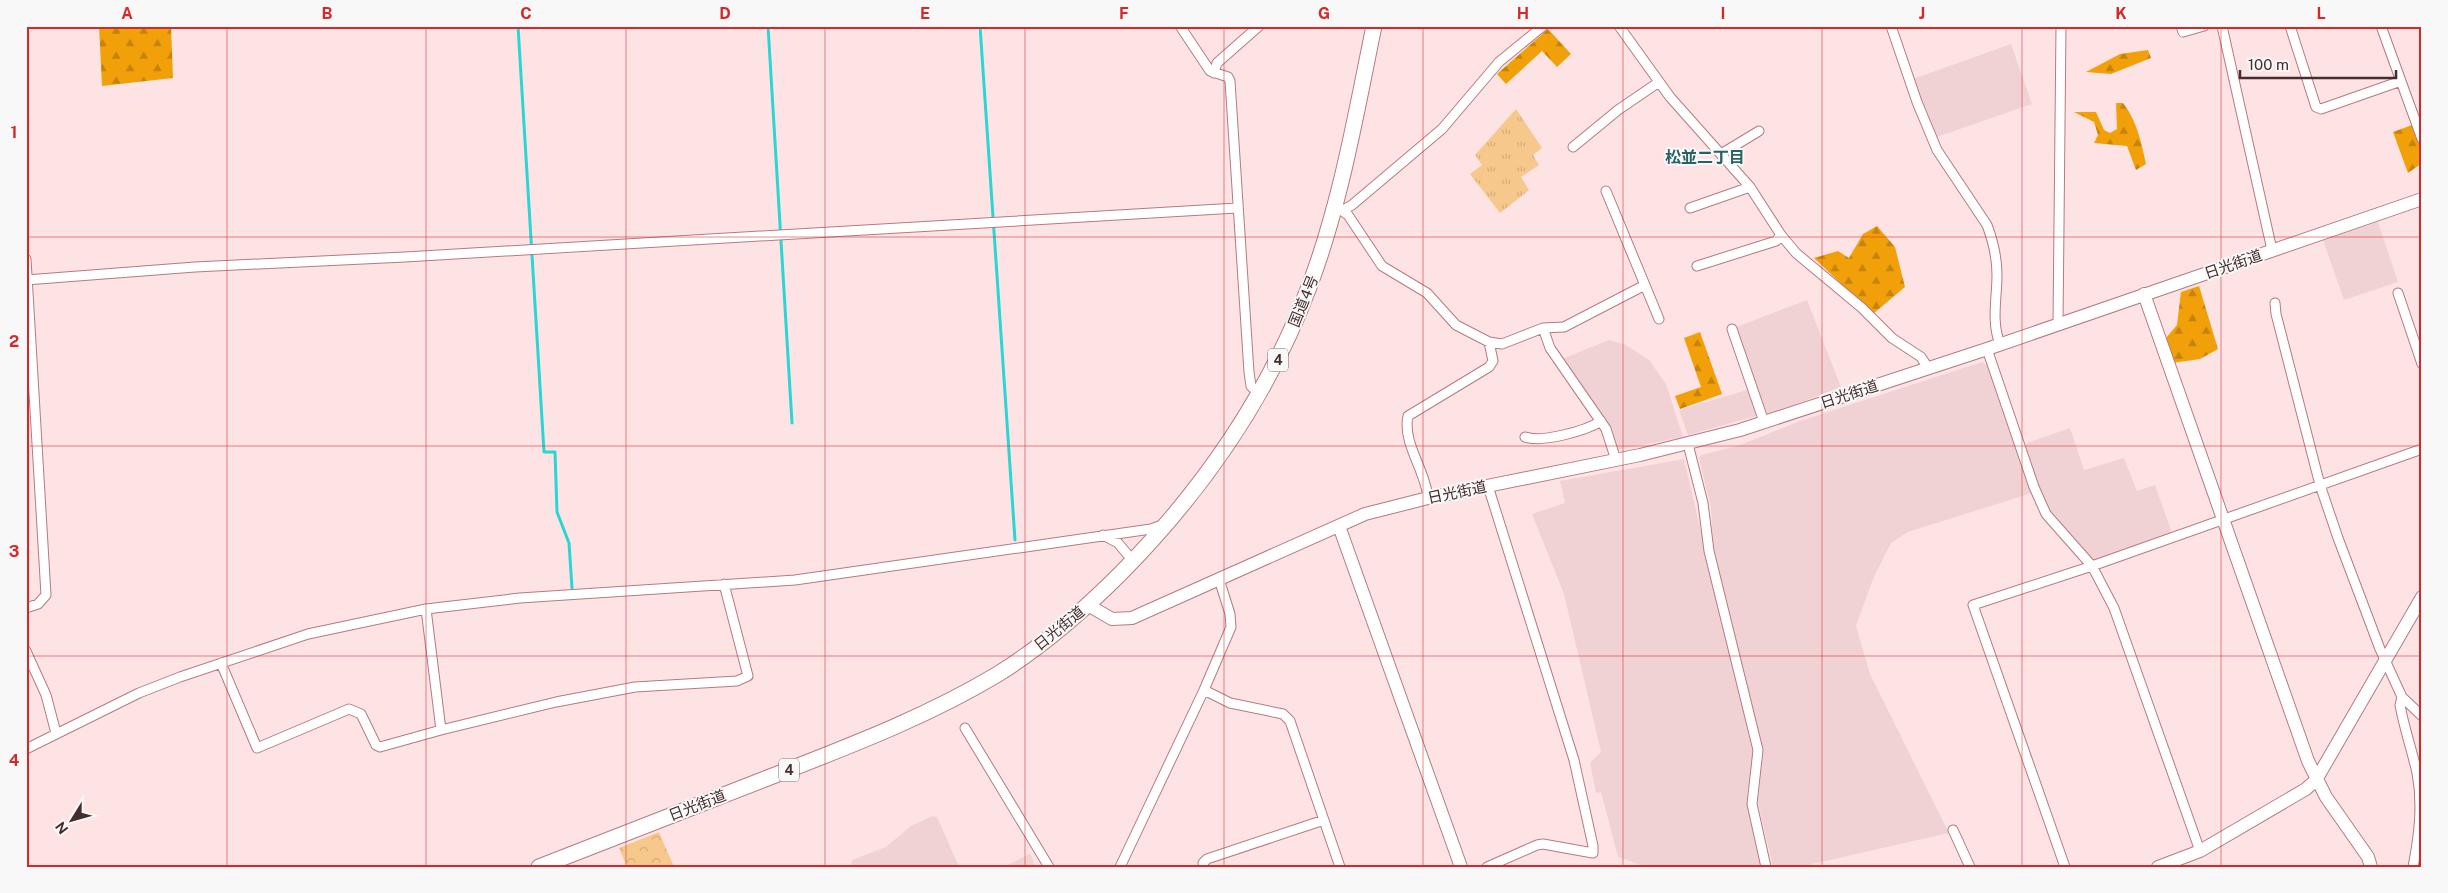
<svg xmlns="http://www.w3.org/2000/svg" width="2448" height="893" font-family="'Public Sans','Noto Sans JP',sans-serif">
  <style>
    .built { fill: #f1d2d4 }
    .grass { fill: url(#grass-tufts) }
    .forest { fill: url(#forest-firs) }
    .park { fill: url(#park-crowns) }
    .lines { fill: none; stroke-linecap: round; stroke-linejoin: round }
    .stream { stroke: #2ad6d3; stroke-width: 3 }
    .street-casing { stroke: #b67a80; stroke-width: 11 }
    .secondary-casing { stroke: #b67a80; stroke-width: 14 }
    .highway-casing { stroke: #b67a80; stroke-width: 17 }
    .street { stroke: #fff; stroke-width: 9 }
    .secondary { stroke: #fff; stroke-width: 12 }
    .highway { stroke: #fff; stroke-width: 15 }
    .grid { fill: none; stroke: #d62828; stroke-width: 1; stroke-opacity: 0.55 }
    .labels { text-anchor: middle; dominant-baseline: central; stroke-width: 4; stroke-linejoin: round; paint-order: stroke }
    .shield { fill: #f8f8f8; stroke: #7b696b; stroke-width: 1 }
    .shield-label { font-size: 14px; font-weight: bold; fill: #452c2e }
    .street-label { font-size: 15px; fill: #452c2e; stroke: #f8f8f8 }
    .neighbourhood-label { font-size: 16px; font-weight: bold; fill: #286261; stroke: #f8f8f8 }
    .neatline { fill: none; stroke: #d62828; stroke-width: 2 }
    .grid-label { font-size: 16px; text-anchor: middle; font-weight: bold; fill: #d62828 }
  </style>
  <defs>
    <pattern id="grass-tufts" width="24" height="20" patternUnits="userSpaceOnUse" patternTransform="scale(1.25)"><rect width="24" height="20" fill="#f7c88b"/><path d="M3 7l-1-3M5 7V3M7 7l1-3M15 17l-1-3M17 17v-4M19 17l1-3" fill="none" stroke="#d5ac78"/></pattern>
    <pattern id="forest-firs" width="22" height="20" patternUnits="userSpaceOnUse" patternTransform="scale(1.25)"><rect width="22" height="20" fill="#f1a00a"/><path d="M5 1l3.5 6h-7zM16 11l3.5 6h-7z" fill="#c5830b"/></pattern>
    <pattern id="park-crowns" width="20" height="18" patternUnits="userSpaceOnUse" patternTransform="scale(1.25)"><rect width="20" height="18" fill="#f7c88b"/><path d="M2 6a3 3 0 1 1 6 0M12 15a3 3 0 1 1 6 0" fill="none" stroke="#d5ac78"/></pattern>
  </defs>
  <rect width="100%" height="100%" fill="#fee3e5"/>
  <!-- built -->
  <path class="built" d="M2011,44L2032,104L1934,138L1913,79Z
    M2378,222L2398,282L2344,300L2323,240Z
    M1807,300L1841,387L1768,415L1734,328Z
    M1609,340L1626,345L1649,360L1666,384L1683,437L1617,450L1603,421L1562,359Z
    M1982,362L1988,366L2032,493L1908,532L1891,543L1873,579L1856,626L1870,674L1949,833L1799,867H1773L1758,803L1763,752L1713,545L1711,508L1699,458L1701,455L1740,445L1800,421Z
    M1747,390L1756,416L1688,435L1679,410Z
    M2070,428L2084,470L2124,458L2137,491L2155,485L2172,533L2097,561L2093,560L2047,511L2024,450L2027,443Z
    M1684,459L1753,754L1747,795L1749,814L1762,867H1646L1618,857L1601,792L1596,793L1590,763L1601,752L1564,594L1532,514L1565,503L1560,481Z
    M932,816L937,817L959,867H851L852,860L886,847L911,826Z
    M1029,854L1031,855L1035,867H1004Z"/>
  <!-- grass -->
  <path class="grass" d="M1516,109L1542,148L1533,155L1539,165L1521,177L1529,190L1500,213L1470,174L1482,165L1475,155Z"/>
  <!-- forest -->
  <path class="forest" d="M99,26H171L173,78L102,86Z
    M1548,29L1571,54L1557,67L1542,51L1506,84L1497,74Z
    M2148,50L2151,58L2111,74L2086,72L2120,54Z
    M2116,103H2123C2137,121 2141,141 2146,164L2136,170L2127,146L2094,143L2098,135L2094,122L2074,112H2096L2104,130L2110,133L2117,129Z
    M2420,122L2422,163L2408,173L2393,132Z
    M1877,226L1895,247L1905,287L1873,314L1814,258L1838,251L1849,258L1863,234Z
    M2199,286L2218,349L2200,359L2172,363L2166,338L2177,325L2181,292Z
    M1700,332L1722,394L1680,409L1675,396L1701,387L1684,338Z"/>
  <!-- park -->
  <path class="park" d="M659,832L674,867H627L619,848Z"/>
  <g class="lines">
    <!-- stream -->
    <path class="stream" d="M518,26L544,452H555L557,512L569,543L572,588
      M768,26L792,423
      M980,26L1015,540"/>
    <defs>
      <path id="street" d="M1180,26L1210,71L1228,77L1230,81L1249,372L1251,386L1260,395
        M1619,26L1670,97L1750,187L1781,235L1796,253L1862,308L1892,338L1921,357L1928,368
        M1891,26L1917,102L1937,150L1987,225C1993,241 1997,258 1997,275C1997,299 1991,321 2000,344
        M2181,26L2183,32L2204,26
        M2222,26L2272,250
        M2290,26L2316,107L2321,109L2401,81
        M2381,26L2422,139
        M1214,73L1217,63L1259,26
        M1573,147L1618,110L1659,82
        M1721,154L1759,131
        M1606,191L1659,319
        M1335,206L1348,215L1382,266L1427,293L1456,325L1489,342L1502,344L1543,328L1564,327L1645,285
        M1690,208L1750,187
        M1343,210L1352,205L1442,129L1499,62L1543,26
        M26,259L46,595L38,604L26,608
        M1697,266L1776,241L1781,235
        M26,280L195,267L405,257L1237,208
        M2398,293L2422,364
        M2275,303L2276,314L2320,485L2338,538L2380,649L2402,697L2422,716
        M2058,324L2061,26
        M1543,328L1550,348L1606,429L1616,460
        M1732,329L1764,422
        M1987,349L2034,487L2046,514L2092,566L2422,449
        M1525,437C1541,443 1586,431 1601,421
        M1688,444L1703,503L1709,551L1758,750L1752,804L1766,867
        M1428,498C1426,471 1402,443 1408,416L1489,367L1493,361L1489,342
        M1103,535L1118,543L1133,561
        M426,609L441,730
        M26,651L46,695L56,733
        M221,663L257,748L349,709L361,714L376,745L380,747L441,730L556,702L635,687L737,681L748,676L724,584
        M1204,690L1230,703L1283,714L1290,721L1340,867
        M2402,697L2400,705C2404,728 2412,750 2417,773C2423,805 2419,836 2413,867
        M965,728L1049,867
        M26,749L139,693L180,677L308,634L426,609L520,598L795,580L1151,529L1162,525
        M1953,830L1970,867
        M1120,867L1204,690L1231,627L1230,614L1219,579
        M1204,867L1203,863L1207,859L1324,820
        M1487,867L1537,845L1543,844L1593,853V846L1574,760L1488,486
        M2065,867L1973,605L2092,566L2114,608L2200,851"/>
      <path id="secondary" d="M2144,294L2308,761L2326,797L2368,857L2371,867
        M1339,526L1461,867
        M1088,605L1112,619L1132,618L1365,514L1428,498L1640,455L1740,430L1987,349L2422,199
        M2158,867L2200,851L2306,789L2316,780L2422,597"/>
      <path id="highway" d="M539,867C614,838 690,808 765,779C844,748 925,718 998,674C1043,646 1084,610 1121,573C1203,490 1268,396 1309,287C1341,203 1356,113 1374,26"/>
    </defs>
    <!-- street casing -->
    <use href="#street" class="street-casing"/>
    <!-- secondary casing -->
    <use href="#secondary" class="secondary-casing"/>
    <!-- highway casing -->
    <use href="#highway" class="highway-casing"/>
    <!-- street -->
    <use href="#street" class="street"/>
    <!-- secondary -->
    <use href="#secondary" class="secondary"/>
    <!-- highway -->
    <use href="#highway" class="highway"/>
  </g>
  <!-- grid -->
  <path class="grid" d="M227,26V867M426,26V867M626,26V867M825,26V867M1025,26V867M1224,26V867M1423,26V867M1623,26V867M1822,26V867M2022,26V867M2221,26V867M26,237H2422M26,446H2422M26,656H2422"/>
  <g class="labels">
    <!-- shield labels -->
    <g class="shield">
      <rect x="1268" y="348.5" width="20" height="23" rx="4"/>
      <rect x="779" y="758.5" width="20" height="23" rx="4"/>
    </g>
    <g class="shield-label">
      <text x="1278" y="360">4</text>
      <text x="789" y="770">4</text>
    </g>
    <!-- street labels -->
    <g class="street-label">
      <text transform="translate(2233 264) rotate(-19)">日光街道</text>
      <text transform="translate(1303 301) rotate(-68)">国道4号</text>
      <text transform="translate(1849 394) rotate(-18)">日光街道</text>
      <text transform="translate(1457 492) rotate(-12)">日光街道</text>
      <text transform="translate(1059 628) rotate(-39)">日光街道</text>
      <text transform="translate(697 805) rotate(-21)">日光街道</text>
    </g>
    <!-- neighbourhood labels -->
    <g class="neighbourhood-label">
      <text x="1705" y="157">松並二丁目</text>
    </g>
  </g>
  <!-- border -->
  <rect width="2448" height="893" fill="none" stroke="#f8f8f8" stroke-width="55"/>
  <!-- north arrow -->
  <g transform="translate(72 820) rotate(233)" stroke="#f8f8f8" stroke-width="4" paint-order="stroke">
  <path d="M0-4L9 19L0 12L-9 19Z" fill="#452c2e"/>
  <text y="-8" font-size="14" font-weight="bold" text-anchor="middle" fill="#452c2e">N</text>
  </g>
  <!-- scale -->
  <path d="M2240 70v8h156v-8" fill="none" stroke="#452c2e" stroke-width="2.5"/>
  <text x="2248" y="70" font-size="15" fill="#452c2e" stroke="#f8f8f8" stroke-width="4" paint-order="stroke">100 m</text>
  <rect x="28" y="28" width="2392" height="838" class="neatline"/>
  <g class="grid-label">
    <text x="127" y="19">A</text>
    <text x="327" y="19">B</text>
    <text x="526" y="19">C</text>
    <text x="725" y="19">D</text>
    <text x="925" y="19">E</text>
    <text x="1124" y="19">F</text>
    <text x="1324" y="19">G</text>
    <text x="1523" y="19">H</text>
    <text x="1723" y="19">I</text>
    <text x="1922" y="19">J</text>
    <text x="2121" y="19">K</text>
    <text x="2321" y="19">L</text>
    <text x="14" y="138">1</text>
    <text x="14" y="347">2</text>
    <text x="14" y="557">3</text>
    <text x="14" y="766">4</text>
  </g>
</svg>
